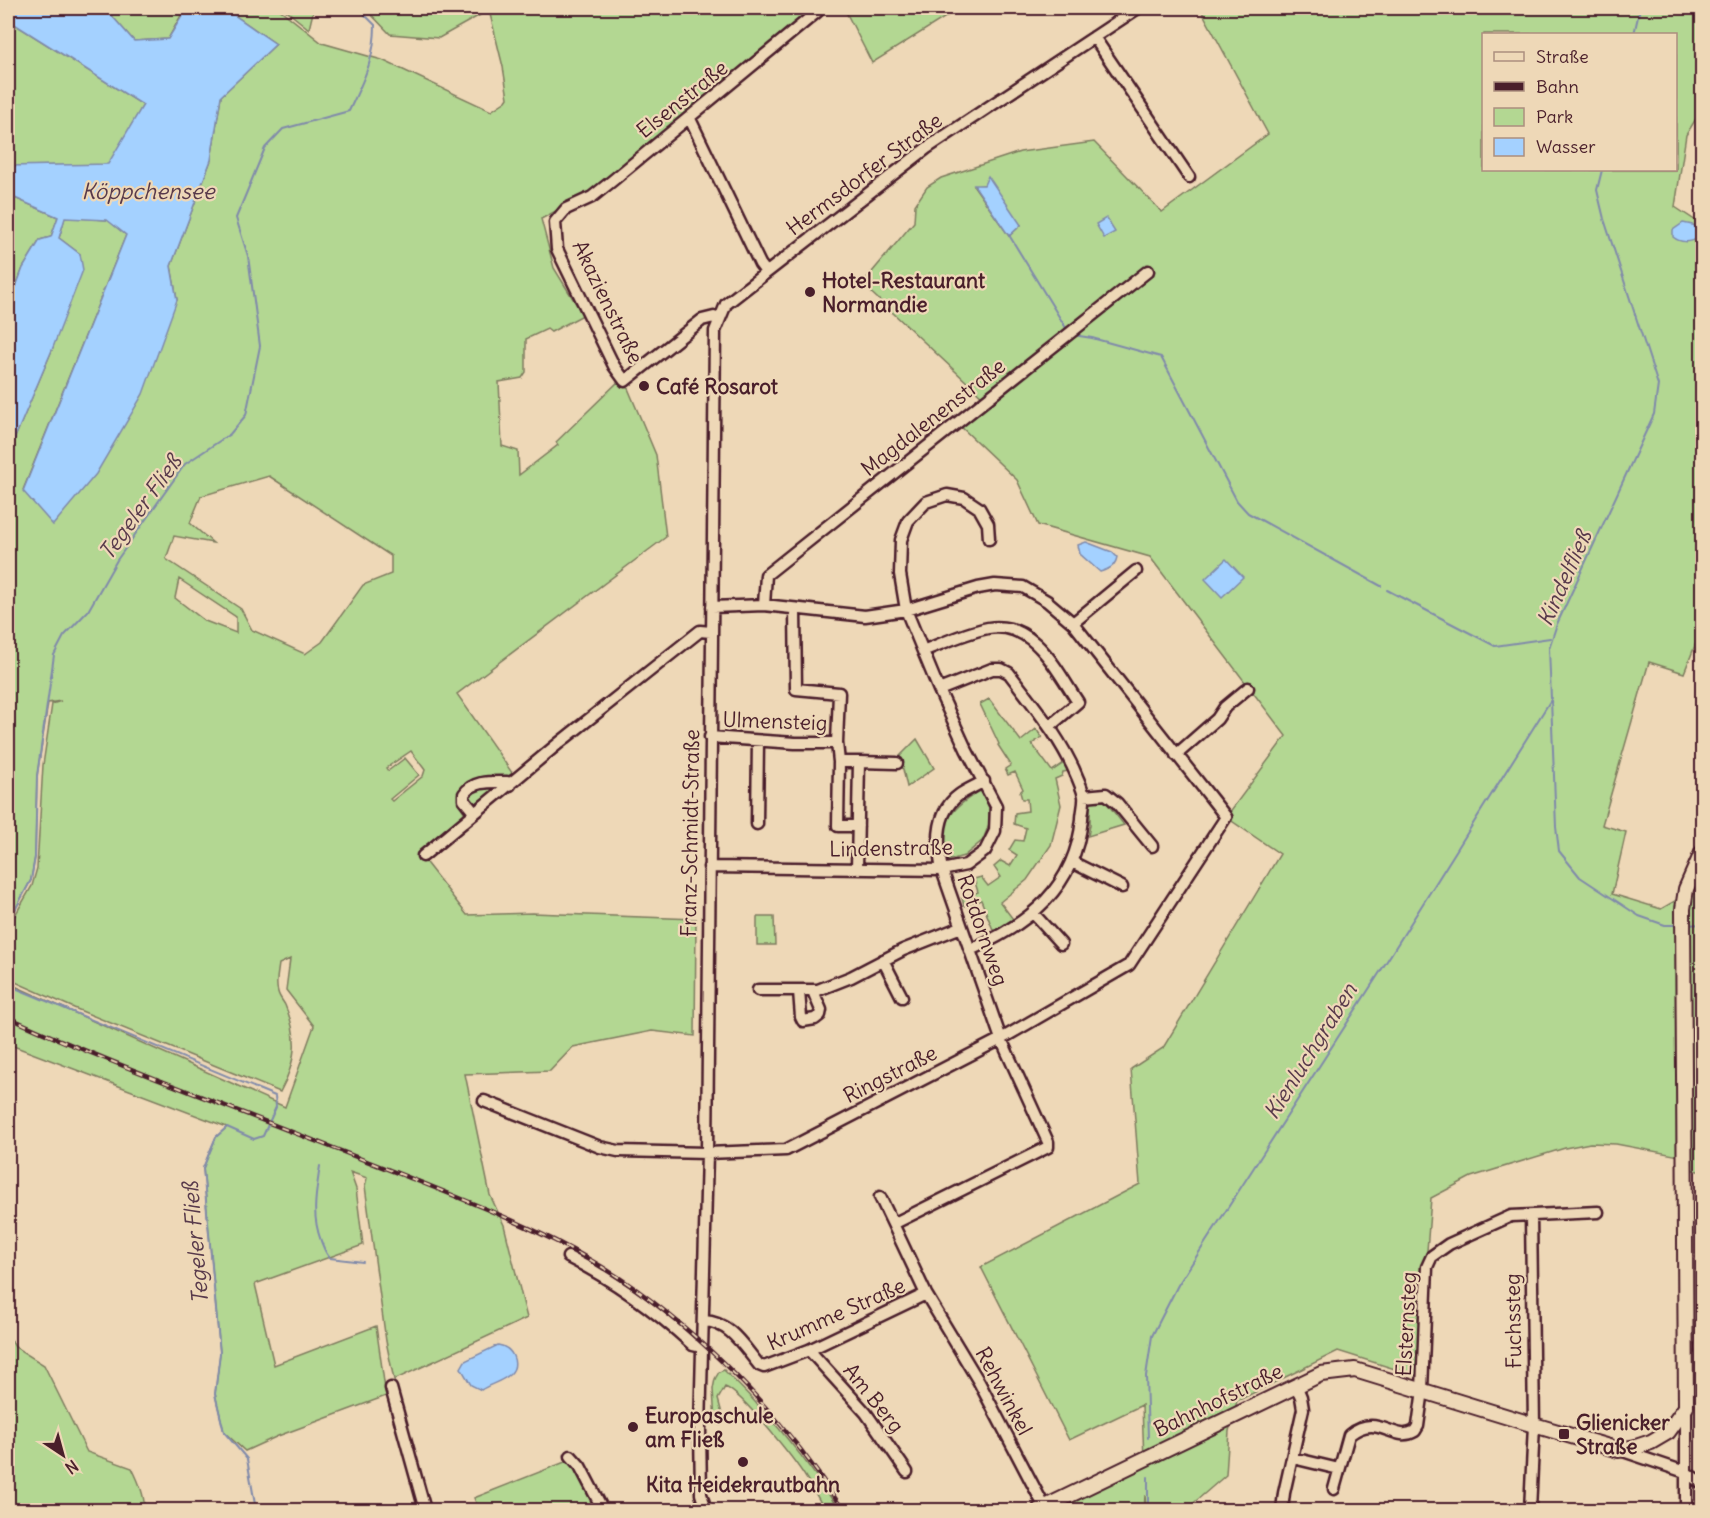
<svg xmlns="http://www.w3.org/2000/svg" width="1710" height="1518" font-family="Delius,sans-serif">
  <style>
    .green { fill: #b3d792; stroke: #7e7b5e; stroke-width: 1.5; fill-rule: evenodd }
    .water { fill: #a4d1ff; stroke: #808aaa; stroke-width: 1.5 }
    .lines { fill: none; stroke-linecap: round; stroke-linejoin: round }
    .stream { stroke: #808aaa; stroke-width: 2 }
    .street-casing { stroke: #4a1f2b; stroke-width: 15 }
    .secondary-casing { stroke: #4a1f2b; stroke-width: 18 }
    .street { stroke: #eed8b7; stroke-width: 10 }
    .secondary { stroke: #eed8b7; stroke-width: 14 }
    .rail-casing { stroke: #4a1f2b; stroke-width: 4.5 }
    .rail { stroke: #eed8b7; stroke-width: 2; stroke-dasharray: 7; stroke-linecap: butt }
    .poi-dot { fill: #4a1f2b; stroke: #eed8b7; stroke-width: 2 }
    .labels { text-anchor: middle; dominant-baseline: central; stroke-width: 4.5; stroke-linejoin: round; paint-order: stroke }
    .street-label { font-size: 21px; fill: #4a1f2b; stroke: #eed8b7 }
    .poi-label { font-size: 21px; font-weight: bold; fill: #4a1f2b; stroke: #eed8b7; text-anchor: start }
    .water-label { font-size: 22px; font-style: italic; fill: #583a4b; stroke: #eed8b7 }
  </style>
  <rect width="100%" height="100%" fill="#eed8b7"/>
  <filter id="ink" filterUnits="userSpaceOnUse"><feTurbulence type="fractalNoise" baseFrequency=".0167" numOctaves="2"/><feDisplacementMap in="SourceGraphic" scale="12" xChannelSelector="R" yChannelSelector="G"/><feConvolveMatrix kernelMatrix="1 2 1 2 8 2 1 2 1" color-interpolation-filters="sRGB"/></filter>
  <g filter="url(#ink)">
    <!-- green -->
    <path class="green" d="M105,8H185L168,39L134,41Z
      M187,8H278L322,43L382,60L491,111L506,101L508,98L503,67L489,10L439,38L390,34L365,8H827L612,181L541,219L554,268L583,315L551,332L547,329L526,339V372L522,378L499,382L502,446L518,451L519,475L558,445L556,442L619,381L627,386L656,455L666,537L457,694L515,777L510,781L491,779L460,796L458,802L466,815L420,855L467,915L532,913L696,919L695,1036L652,1031L573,1047L550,1071L465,1074L490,1195L504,1225L527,1318L394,1380L386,1341L365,1186L367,1178L350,1172L356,1189L363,1245L255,1284L274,1365L376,1326L386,1396L278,1436L245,1451L224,1432L215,1394L220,1353L203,1168L216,1137L227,1127L8,1044V983L285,1107L314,1026L286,990L290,959L279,964C278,972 275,984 278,992C279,997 283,1001 285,1005C299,1038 297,1060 280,1092L74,1008L13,981L8,966V948L14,917L32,886L37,868L43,765L52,704L61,701L48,703L37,776L35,857L31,880L8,923V454L52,350L80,254L59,238L65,217L108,220L126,235L23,490L177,300L171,266L211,160L221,96L276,44L234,15ZM269,476L391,556V574L363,585L322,642L305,654L252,630L241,609L166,559L174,536L213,543L190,523L201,496ZM179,579L236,617V633L205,621L175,598ZM411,751L425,770L423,776L392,801L390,799L419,775L405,758L388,771L386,768Z
      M283,8H314L309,29Z
      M844,8H960L872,63Z
      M1200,8H1702V109L1686,135L1675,207L1702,225V628L1684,673L1649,662L1602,825L1626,832L1612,894L1661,909L1687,894L1702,893V1172L1685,1168V1157L1616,1144L1590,1143L1565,1148L1471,1177L1431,1198L1427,1251L1423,1267L1417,1376L1338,1351L1237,1401L1229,1431L1226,1475L1189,1507V1510H1146L1145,1495L1144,1510H1051L1144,1461L1142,1405L1069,1440L981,1267L1140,1184L1131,1069L1163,1048L1280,854L1226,817L1286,736L1150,557L1038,525L1017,480L957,423L986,400L862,284L914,222L915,205L927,187L941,178L1020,152L1094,142L1162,212L1268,134ZM1484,34H1676V170H1484ZM984,185L1021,225L1009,236L974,186Z
      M8,20L143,105L109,165L8,166Z
      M8,195L58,217L51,237L40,240L23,268L8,308Z
      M989,699L1021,741L1036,729L1042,737L1032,744L1052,771L1064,763L1069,771L1063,772L1062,776L1055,779L1061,805L1051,845L1027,880L1000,902L1016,923L996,937L981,900L964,906L962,898L978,892L974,879L981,877L988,886L1001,877L994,867L1001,861L1010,866L1017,855L1009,850L1015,840L1023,841L1026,828L1014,824L1015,813L1028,811L1027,799H1022L1020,792L1023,789L1015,772L1008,775L1005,769L1011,765L998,745L999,744L980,704Z
      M917,739L934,768L907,787L900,756Z
      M500,785L480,804L474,806L467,798L470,789Z
      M982,790L989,808V824L983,840L964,856L946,861C937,824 951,807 982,790Z
      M1103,798L1124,825L1088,836L1090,825V802Z
      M757,917H774L775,945H757Z
      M8,1335L15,1347L44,1365L87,1452L132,1468C138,1480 146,1497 144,1510H8Z
      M724,1370C767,1412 807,1459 839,1510H825C819,1500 813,1488 806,1478C795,1460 742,1393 725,1387L718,1399L724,1421L720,1425L715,1422L713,1389L715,1379L719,1372Z
      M570,1460L596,1510H479L474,1498Z"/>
    <!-- water -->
    <path class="water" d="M8,8H105L134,41L168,39L187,8L234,15L276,44L221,96L211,160L171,266L177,300L143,394L96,474L53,525L23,491L126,235L107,220L65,218L59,238L80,254L83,270L52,350L8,454V308L23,268L40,240L51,237L58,217L8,195V166L108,164L143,105L8,20Z
      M988,176L1021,225L1009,236L974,185H984Z
      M1106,218L1115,232L1104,238L1096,224Z
      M1683,223L1697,226L1699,233L1698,238C1691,243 1680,243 1673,237V230Z
      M1086,542L1112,552L1117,557C1115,567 1109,569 1100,572L1080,554L1078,545Z
      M1226,559L1243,577L1222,597L1205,579Z
      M498,1345C505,1346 510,1350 513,1356C522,1377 495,1381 481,1390L471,1385L461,1368L465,1361Z"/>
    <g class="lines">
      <!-- stream -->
      <path class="stream" d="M1634,34L1640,8
        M1602,170L1597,190L1604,219L1658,385L1654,414L1557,624L1549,648L1556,827L1559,851L1580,877L1639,916L1665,925H1679
        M1009,235L1066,328
        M1073,335L1092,338L1161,357L1237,501L1248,513L1381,586
        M1387,590L1495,646L1550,638
        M8,923L31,880L35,857L37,776L54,655L64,636L88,611L117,560L185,464L230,434L246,415L260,346L248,256L236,218L265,148L283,129L349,111C363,81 375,59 375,25L358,8
        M1687,925L1702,924
        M8,983V985L275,1096L276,1107L263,1136L254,1139L227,1127L216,1137L203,1168L220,1353L215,1394L224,1432L247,1459L256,1510
        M320,1166C316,1194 311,1214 321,1241C324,1248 325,1253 330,1258L363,1262
        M1148,1438L1146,1376L1152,1336L1178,1285L1380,972L1552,698
        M1148,1477V1510"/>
      <defs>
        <path id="street" d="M1094,37L1189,177
          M690,119L760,264L766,272
          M718,319L714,317L702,320L625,381L614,366L557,249L555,222L566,209L592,197L612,181L817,12
          M764,605L766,575L1148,271
          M795,609L796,689L839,693L837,743L839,762
          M1073,623L1136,571
          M923,651C943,643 967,632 988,628C1034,620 1057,671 1078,702L1050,726
          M939,690L992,669H1001L1009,673C1034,706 1062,739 1078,779C1080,784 1083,791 1084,796C1085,803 1082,812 1082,819C1075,888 1029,924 970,950
          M710,737L795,743H837
          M1176,755L1217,719L1225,707L1248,688
          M859,762L897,763
          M984,781C976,786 966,790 959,795C935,812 937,845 942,870L1001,1039L1048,1142V1147L893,1224L926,1294L979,1382L1045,1508
          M1084,796L1106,794L1117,803L1152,846
          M474,812L464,800V794C474,780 491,782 507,782L510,785
          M757,824L758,741
          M423,856L559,743L700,631L711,632
          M1072,862L1122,887
          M709,867L942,870L966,865L985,851L995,831L996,806L966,749L939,690L906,610L900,574L901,540L908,521L926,502L947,495L964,498L979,508L988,524L989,539
          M857,868L859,762H839L838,826H858
          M1033,913L1061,944
          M883,960L902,997
          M758,990H818L851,977L903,950L961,927
          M799,991L801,1017L803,1021L815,1019L820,1015L821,1010L813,991
          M484,1101L600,1147L618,1151L707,1153L786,1150L1001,1039L1129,965L1226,817L1073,623L1047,601L1023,587L995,585L978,588L906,610L865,616L764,605L712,607
          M880,1197L893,1224
          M568,1257C614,1280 656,1311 693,1345L702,1347
          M704,1321C730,1322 743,1346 759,1365L764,1367L809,1350L926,1294
          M809,1350L866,1413L907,1472
          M391,1388L425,1510
          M1422,1390L1427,1267L1432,1256L1449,1244L1511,1216L1598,1212
          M1620,1450L1685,1472L1702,1483
          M571,1456L580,1466L603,1510
          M1293,1458L1339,1469
          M1334,1489L1349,1435C1379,1411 1393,1444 1415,1431L1418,1426L1423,1390
          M706,1510L701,1494L700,1429L707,1153L715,331L726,304L927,148L1138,8
          M1282,1510L1284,1493L1303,1409L1301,1397L1296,1385
          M1530,1510L1534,1425L1531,1216
          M1686,1510V1407"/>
        <path id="secondary" d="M1039,1510L1321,1374L1355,1370L1534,1425L1619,1450L1636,1447L1651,1442L1668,1432L1686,1407L1683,909L1686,889L1702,853"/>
      </defs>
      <!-- street casing -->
      <use href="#street" class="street-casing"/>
      <!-- secondary casing -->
      <use href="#secondary" class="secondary-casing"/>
      <!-- street -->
      <use href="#street" class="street"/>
      <!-- secondary -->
      <use href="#secondary" class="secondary"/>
      <defs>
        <path id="rail" d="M8,1017C57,1040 108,1060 159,1080C241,1112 323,1144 405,1176C485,1208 566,1239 637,1290C718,1349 789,1425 843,1510"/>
      </defs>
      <!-- rail casing -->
      <use href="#rail" class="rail-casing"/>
      <!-- rail -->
      <use href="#rail" class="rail"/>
    </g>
  </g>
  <!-- markers -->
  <g class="poi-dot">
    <circle cx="810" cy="292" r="6"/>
    <circle cx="644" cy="386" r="6"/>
    <circle cx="633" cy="1427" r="6"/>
    <rect x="1558" y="1428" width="12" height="12" rx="3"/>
    <circle cx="743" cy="1462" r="6"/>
  </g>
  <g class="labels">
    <!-- street labels -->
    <g class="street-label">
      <text transform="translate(682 99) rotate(-39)">Elsenstraße</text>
      <text transform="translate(864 174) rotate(-37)">Hermsdorfer Straße</text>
      <text transform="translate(608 302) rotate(64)">Akazienstraße</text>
      <text transform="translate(933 417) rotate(-38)">Magdalenenstraße</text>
      <text transform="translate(775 721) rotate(2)">Ulmensteig</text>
      <text transform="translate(690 833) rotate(-89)">Franz-Schmidt-Straße</text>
      <text transform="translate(891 848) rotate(-1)">Lindenstraße</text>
      <text transform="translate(983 930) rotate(71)">Rotdornweg</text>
      <text transform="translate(890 1074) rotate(-27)">Ringstraße</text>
      <text transform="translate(836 1314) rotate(-24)">Krumme Straße</text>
      <text transform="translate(1513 1321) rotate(-91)">Fuchssteg</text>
      <text transform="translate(1406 1324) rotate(-87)">Elsternsteg</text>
      <text transform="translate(1004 1391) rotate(62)">Rehwinkel</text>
      <text transform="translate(874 1398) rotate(51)">Am Berg</text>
      <text transform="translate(1218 1400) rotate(-26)">Bahnhofstraße</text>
    </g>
    <!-- poi labels -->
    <g class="poi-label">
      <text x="822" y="280">Hotel-Restaurant<tspan x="822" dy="24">Normandie</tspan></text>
      <text x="656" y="386">Café Rosarot</text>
      <text x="645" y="1415">Europaschule<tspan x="645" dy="24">am Fließ</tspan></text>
      <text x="1576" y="1422">Glienicker<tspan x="1576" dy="24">Straße</tspan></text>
      <text x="743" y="1484" text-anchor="middle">Kita Heidekrautbahn</text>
    </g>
    <!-- water labels -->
    <g class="water-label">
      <text x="148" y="191">Köppchensee</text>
      <text transform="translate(140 507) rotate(-54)">Tegeler Fließ</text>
      <text transform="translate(1564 578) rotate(-66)">Kindelfließ</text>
      <text transform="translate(1310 1051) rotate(-58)">Kienluchgraben</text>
      <text transform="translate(195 1243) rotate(-95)">Tegeler Fließ</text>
    </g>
  </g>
  <!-- margin -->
  <rect width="1710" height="1518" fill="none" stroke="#eed8b7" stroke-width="30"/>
  <rect x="15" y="15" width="1680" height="1488" fill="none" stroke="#4a1f2b" stroke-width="2" filter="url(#ink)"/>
  <!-- legend -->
  <rect x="1482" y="33" width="195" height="138" fill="#eed8b7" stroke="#ac8e7f" stroke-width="1.5"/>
  <rect x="1494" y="52" width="30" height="9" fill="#eed8b7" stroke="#ac8e7f" stroke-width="1.5"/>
  <text x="1536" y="63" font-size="18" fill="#4a1f2b">Straße</text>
  <rect x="1494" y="82" width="30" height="9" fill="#4a1f2b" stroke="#ac8e7f" stroke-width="1.5"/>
  <text x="1536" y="93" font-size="18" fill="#4a1f2b">Bahn</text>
  <rect x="1494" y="108" width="30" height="18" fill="#b3d792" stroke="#ac8e7f" stroke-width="1.5"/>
  <text x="1536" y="123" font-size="18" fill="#4a1f2b">Park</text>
  <rect x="1494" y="138" width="30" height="18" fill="#a4d1ff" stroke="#ac8e7f" stroke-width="1.5"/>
  <text x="1536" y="153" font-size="18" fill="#4a1f2b">Wasser</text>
  <!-- north arrow -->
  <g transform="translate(63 1455) rotate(144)" stroke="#eed8b7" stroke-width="4.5" paint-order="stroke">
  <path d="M0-4.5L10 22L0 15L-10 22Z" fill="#4a1f2b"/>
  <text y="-9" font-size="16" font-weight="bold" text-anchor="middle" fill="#4a1f2b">N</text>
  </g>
</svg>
